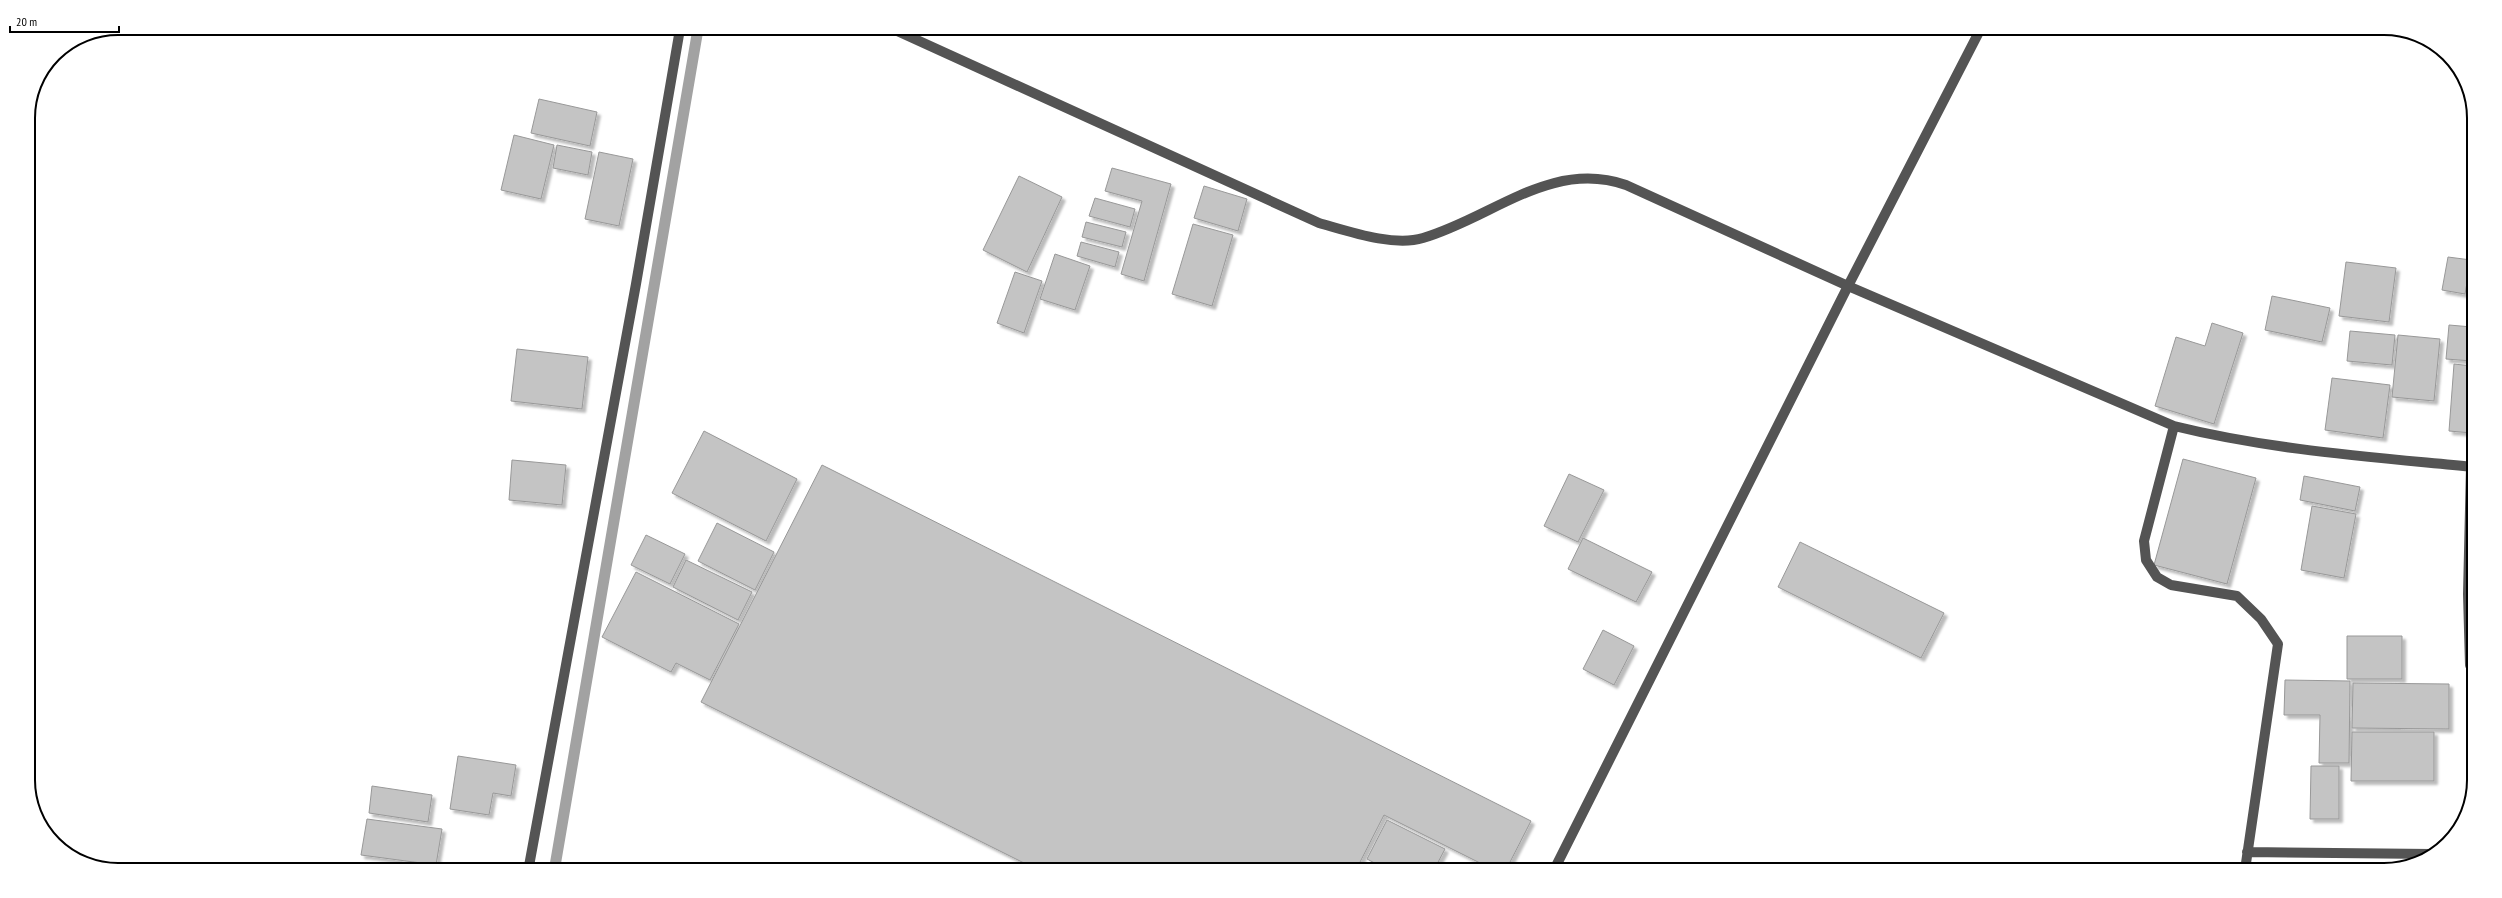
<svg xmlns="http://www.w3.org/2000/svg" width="2502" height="898" font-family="'PT Sans Narrow',sans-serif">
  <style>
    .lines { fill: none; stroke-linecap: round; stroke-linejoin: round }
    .stream { stroke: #a2a2a2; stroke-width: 11 }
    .building { fill: #c4c4c4; stroke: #989898; filter: url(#shadow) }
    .minor { stroke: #545454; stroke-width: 10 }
    .rim { fill: none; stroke: #000; stroke-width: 2 }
  </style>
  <defs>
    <filter id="shadow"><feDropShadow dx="3.5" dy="3.5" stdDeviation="1" flood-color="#0004"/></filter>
  </defs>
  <rect width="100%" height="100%" fill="#fff"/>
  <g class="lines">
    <!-- stream -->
    <path class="stream" d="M555,866L698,29"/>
  </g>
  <!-- building -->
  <path class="building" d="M539,99L597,112L590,146L531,133Z
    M514,135L554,145L541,199L501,190Z
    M557,145L592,152L588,175L553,168Z
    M599,152L633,159L619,226L585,219Z
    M1112,168L1171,184L1144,281L1121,274L1142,201L1105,191Z
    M1019,176L1062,197L1027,272L983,250Z
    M1204,186L1247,199L1238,231L1194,218Z
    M1095,198L1135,209L1130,227L1089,216Z
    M1086,222L1126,232L1122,247L1082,237Z
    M1193,224L1233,235L1212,306L1172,294Z
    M1081,242L1119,252L1115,267L1077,256Z
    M1055,254L1090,266L1075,310L1040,299Z
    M2448,257L2471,260L2465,294L2442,290Z
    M2346,262L2396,268L2389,322L2339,316Z
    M1015,272L1042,281L1024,333L997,323Z
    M2272,296L2330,308L2322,342L2265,330Z
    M2212,323L2243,333L2214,424L2155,406L2176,337L2205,346Z
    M2449,325L2472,327V361L2446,359Z
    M2350,331L2395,335L2392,365L2347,361Z
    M2398,335L2440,339L2434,401L2392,397Z
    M517,349L588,357L582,409L511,401Z
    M2454,364L2472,366V433L2449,431Z
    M2332,378L2390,385L2383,438L2325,430Z
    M704,431L797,479L766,541L672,493Z
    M2183,459L2256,478L2227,584L2154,565Z
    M512,460L566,465L562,505L509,500Z
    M822,465L1531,821L1507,868H1490L1384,815L1357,868L1032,867L701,702Z
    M1569,474L1604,490L1578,542L1544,526Z
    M2304,476L2360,487L2355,511L2300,500Z
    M2312,506L2356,514L2344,578L2301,570Z
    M717,523L774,552L755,590L698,561Z
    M646,535L685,554L670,584L631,565Z
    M1583,538L1652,572L1636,602L1568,569Z
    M1800,542L1944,613L1921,658L1778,587Z
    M686,560L752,592L738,620L673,587Z
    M636,572L739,624L710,680L676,663L671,672L602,637Z
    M1603,630L1634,646L1614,685L1583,669Z
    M2347,636H2402V679H2347Z
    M2285,680L2350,681L2349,763H2319L2320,715H2284Z
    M2353,683L2449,684V729L2352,728Z
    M2352,732H2434V781H2351Z
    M458,756L516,765L511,796L493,793L489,815L450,809Z
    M2311,766H2339V819H2310Z
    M372,786L432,795L428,822L369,813Z
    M367,819L442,829L436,865L361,855Z
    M1387,820L1445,849L1435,868H1384L1367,859Z
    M2403,864L2384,870H2352V867Z"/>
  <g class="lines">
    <!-- minor -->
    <path class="minor" d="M895,30L1319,223C1348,231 1393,247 1423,238C1492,218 1551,159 1626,185L1848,286L2174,426C2271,450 2372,457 2472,467
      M2174,426L2144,541L2146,560L2157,577L2171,585L2237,596L2261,619L2278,644L2245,870
      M2470,665L2468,594L2471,467
      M2247,852L2432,854
      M529,866L636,284L680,29
      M1555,868L1848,286L1979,32"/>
  </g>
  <!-- crop -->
  <path d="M0 0H2502V898H0ZM118 35H2384A83 83 0 0 1 2467 118V780A83 83 0 0 1 2384 863H118A83 83 0 0 1 35 780V118A83 83 0 0 1 118 35Z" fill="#fff" fill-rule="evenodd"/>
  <path class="rim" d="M118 35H2384A83 83 0 0 1 2467 118V780A83 83 0 0 1 2384 863H118A83 83 0 0 1 35 780V118A83 83 0 0 1 118 35Z"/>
  <!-- scale -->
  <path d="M10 26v6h109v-6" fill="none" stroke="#000000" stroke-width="2"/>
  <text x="16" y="26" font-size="12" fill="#000000" stroke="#ffffff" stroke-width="3" paint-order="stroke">20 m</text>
</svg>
